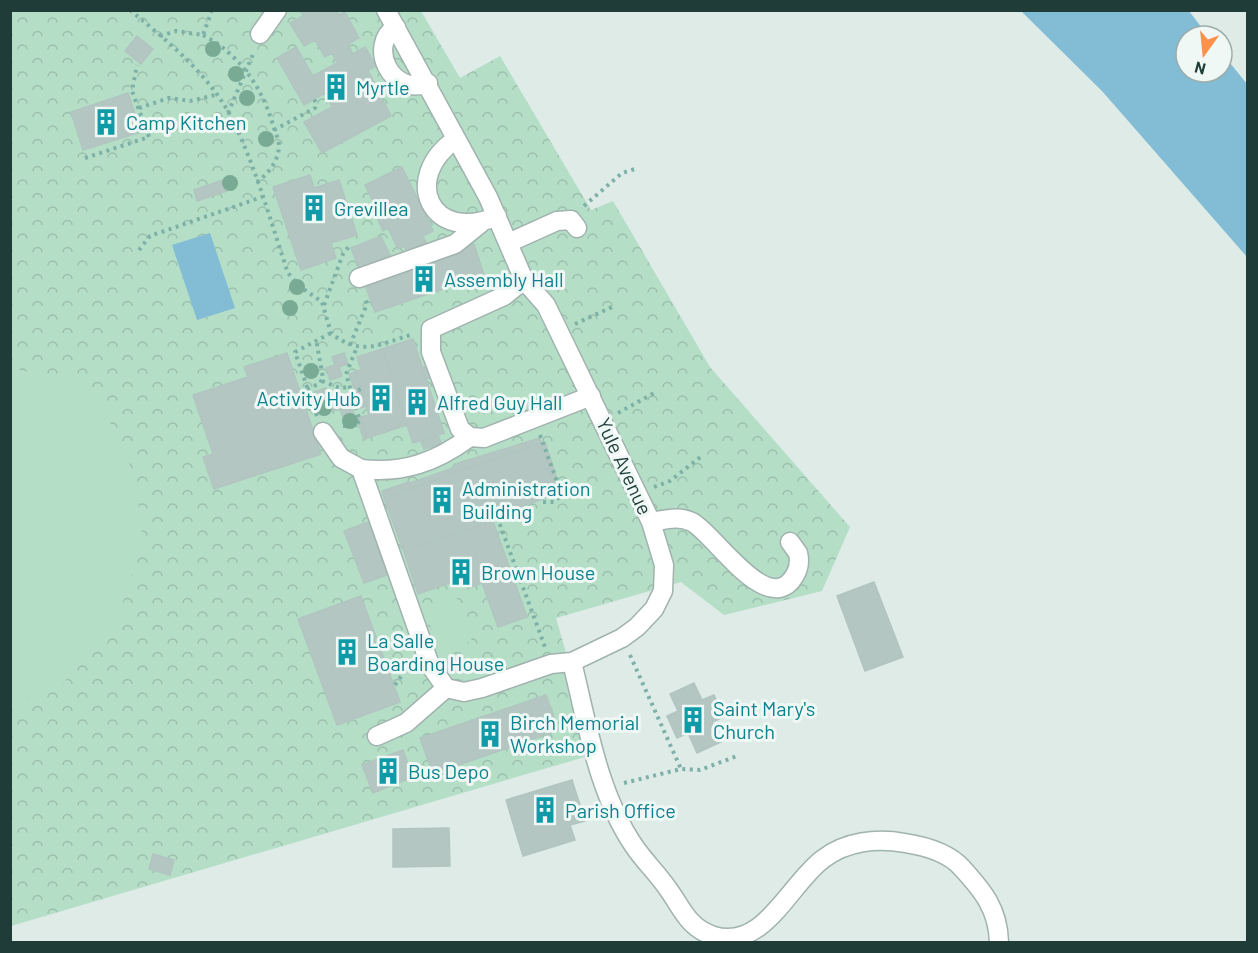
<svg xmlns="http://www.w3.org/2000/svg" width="1258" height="953" font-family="Barlow,sans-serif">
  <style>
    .forest { fill: url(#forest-crowns) }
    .pitch { fill: #b5dec7 }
    .water { fill: #82bcd5 }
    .building { fill: #b4c6c1; stroke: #b1c5c0; stroke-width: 1.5 }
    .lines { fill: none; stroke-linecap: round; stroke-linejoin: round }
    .minor-casing { stroke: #a1b3af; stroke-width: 21 }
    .path { stroke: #7db1a8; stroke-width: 4; stroke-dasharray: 3 4.5; stroke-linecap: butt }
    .minor { stroke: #fff; stroke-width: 18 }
    .tree { fill: #79ab94 }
    .labels { text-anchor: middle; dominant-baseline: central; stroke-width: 6; stroke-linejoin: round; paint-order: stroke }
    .culture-label { font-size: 20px; fill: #0d838f; stroke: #eff8f5; text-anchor: start }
    .street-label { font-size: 20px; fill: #1f3c39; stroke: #eff8f5 }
  </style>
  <defs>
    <pattern id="forest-crowns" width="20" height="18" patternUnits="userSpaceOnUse" patternTransform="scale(1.5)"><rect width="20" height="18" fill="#b5dec7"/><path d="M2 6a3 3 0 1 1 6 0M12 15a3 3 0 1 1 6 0" fill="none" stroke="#9bbfac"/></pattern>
  </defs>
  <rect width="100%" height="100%" fill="#deebe7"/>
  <!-- forest -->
  <path class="forest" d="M11,11H421L460,78L500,56L591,210L613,201L710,367L850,527L822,591L724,615L681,582L556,618L595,754L11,926Z"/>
  <!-- pitch -->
  <path class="pitch" d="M11,368L73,382L102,405L135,476L143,542L119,614L63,684L11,703Z
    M456,596L472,641L439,652L424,607Z"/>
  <!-- water -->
  <path class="water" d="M1021,11H1189L1208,36H1186V72H1222V53L1247,84V257L1102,91Z
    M210,233L235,308L197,320L172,245Z"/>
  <!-- building -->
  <path class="building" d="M304,10H336L339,15L345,12L359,38L348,44L353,54L365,47L376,66L368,70L391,116L322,153L304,122L332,107L325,93L304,105L277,58L296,47L313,76L337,63L332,53L325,57L315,40L304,46L290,23L303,16L301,12Z
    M137,36L153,49L141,64L125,51Z
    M128,93L141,132L83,150L71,112Z
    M402,167L433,231L423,236L428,246L409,256L404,246L398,249L388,228L383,231L375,213L378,212L365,185Z
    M310,175L314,188L339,180L357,235L331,243L336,258L301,270L273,187Z
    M223,180L227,191L197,201L194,190Z
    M381,236L390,255L359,268L351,248Z
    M474,244L484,275L375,312L364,282Z
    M413,339L444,433L413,443L382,349Z
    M382,349L407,425L367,438L361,417L369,415L355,372L361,370L357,357Z
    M287,353L321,454L214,489L203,457L213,454L193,395L248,377L244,367Z
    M344,353L348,364L339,367L342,376L330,380L326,368L335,365L332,357Z
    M427,366L431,378L426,379L422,368Z
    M355,372L366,406L361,408L349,374Z
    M326,388L329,398L338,395L341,405L351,403L354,415L343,418L340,409L330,411L328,403L317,406L314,392Z
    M361,417L367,438L364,440L357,419Z
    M438,435L441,443L424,449L421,441Z
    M540,438L541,443L411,488L410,483L456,467L455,464Z
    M545,442L557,479L553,481L539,443Z
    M539,443L553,481L488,504L493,521L404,552L384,498Z
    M554,480L559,493L493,517L488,504Z
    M409,482L411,488L384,498L382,491Z
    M493,521L527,617L498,627L482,583L468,588L464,578L418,594L404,552Z
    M368,522L387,575L364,583L344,531Z
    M874,582L903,657L865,671L837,596Z
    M361,596L400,702L337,725L298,619Z
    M694,683L702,700L714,695L724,717L712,722L721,742L697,753L688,733L677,738L667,716L678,711L670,694Z
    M546,695L559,730L433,774L420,738Z
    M403,750L413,777L373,793L362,765Z
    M572,780L585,821L570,825L575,840L523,856L506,800Z
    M449,828L450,866L393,867V829Z
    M153,854L174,860L170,875L149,869Z"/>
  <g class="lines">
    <defs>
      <path id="minor" d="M396,27C367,45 391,97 428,83
        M260,34L277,10
        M456,139C400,178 431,245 497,216
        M508,243L557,221L571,220L577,228
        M359,278L455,244L481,223
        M524,280L504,296L431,329V352L460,429L470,437L484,438L591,396
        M323,432L341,458L361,469L430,665L446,688L464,692L482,688L551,664L572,662L622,638L637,627L654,609L663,591L664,565L651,522L546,305L524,280L488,197L386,10
        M361,469C403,474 436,462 470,437
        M651,522C664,520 679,515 692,522C714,533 769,621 795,575C799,568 800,561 798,553L790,542
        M572,662C587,723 598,793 634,846C644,861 658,874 668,889C682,908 688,928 714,936C764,951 790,883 823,859C846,841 877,838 905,843C924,846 949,853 962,868C983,891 998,909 999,942
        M377,736L406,723L446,688"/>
    </defs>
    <!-- minor casing -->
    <use href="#minor" class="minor-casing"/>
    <!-- path -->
    <path class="path" d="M130,10C166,40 206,72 229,113C255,163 270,220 288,273L298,285L322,302L331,333C362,358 381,343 414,334
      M203,35C239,54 262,87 273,125C275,132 279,139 279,147C278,162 268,174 257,182
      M160,36L176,31L203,35L212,10
      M139,108L169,98L190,101L215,95
      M228,113L254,52
      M274,130L315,108L316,103L314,99
      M85,158L149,137L132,91L137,65
      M584,206L622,173L635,169
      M139,250L150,236L262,197
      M324,305L343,254L350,245
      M575,324L612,307
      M350,345L367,304L365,296
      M322,381L340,388L349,387
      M307,389L319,384L323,378L316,339
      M351,393L361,389
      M618,413L656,392
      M317,416L295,352L331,333
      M343,426H352L360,421L346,374L357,347
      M540,435L562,495L554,502H542
      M654,487L670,481L703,455
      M492,503L545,647
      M630,655L681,769
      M395,685L410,664
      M624,783L681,769L700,770L737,756"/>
    <!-- minor -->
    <use href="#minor" class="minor"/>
  </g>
  <!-- trees -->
  <g class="tree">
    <circle cx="213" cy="49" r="8"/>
    <circle cx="236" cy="74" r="8"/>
    <circle cx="247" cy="98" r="8"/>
    <circle cx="266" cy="139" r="8"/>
    <circle cx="230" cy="183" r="8"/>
    <circle cx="297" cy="287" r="8"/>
    <circle cx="290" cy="308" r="8"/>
    <circle cx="311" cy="371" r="8"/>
    <circle cx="324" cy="408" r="8"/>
    <circle cx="350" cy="421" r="8"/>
  </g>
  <!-- icons -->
  <defs>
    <symbol id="building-bare" viewBox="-9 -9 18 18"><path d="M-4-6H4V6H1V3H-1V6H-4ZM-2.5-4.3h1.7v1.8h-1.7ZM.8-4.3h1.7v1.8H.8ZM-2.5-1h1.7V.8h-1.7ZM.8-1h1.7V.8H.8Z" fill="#0f9aa8" stroke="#eff8f5" stroke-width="2.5" paint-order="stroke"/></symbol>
  </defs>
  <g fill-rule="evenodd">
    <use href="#building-bare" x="317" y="68" width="38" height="38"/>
    <use href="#building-bare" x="87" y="103" width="38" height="38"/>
    <use href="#building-bare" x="295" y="189" width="38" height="38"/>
    <use href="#building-bare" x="405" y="260" width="38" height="38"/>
    <use href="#building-bare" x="362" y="379" width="38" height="38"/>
    <use href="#building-bare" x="398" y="383" width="38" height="38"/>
    <use href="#building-bare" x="423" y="481" width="38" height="38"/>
    <use href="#building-bare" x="442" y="553" width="38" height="38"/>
    <use href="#building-bare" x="328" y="633" width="38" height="38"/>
    <use href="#building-bare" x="674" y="701" width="38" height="38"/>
    <use href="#building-bare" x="471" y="715" width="38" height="38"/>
    <use href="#building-bare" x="369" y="752" width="38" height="38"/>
    <use href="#building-bare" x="526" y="791" width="38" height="38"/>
  </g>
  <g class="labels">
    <!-- culture labels -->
    <g class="culture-label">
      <text x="356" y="87">Myrtle</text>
      <text x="126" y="122">Camp Kitchen</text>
      <text x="334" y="208">Grevillea</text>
      <text x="444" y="279">Assembly Hall</text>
      <text x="361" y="398" text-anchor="end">Activity Hub</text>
      <text x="437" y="402">Alfred Guy Hall</text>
      <text x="462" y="488">Administration<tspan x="462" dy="23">Building</tspan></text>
      <text x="481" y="572">Brown House</text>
      <text x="367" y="640">La Salle<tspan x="367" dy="23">Boarding House</tspan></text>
      <text x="713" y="708">Saint Mary's<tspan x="713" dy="23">Church</tspan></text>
      <text x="510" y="722">Birch Memorial<tspan x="510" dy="23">Workshop</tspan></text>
      <text x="408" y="771">Bus Depo</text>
      <text x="565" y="810">Parish Office</text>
    </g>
    <!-- street labels -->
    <g class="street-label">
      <text transform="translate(625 466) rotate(65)">Yule Avenue</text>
    </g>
  </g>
  <!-- border -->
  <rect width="1258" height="953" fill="none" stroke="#1f3c39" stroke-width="24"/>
  <!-- north arrow -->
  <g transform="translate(1204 54) rotate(195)"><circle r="28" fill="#eff8f5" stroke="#9cadaa" stroke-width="1.5"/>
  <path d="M0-4.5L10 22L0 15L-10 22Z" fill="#fc914c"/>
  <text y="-9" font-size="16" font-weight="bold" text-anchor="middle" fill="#1f3c39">N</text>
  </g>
</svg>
